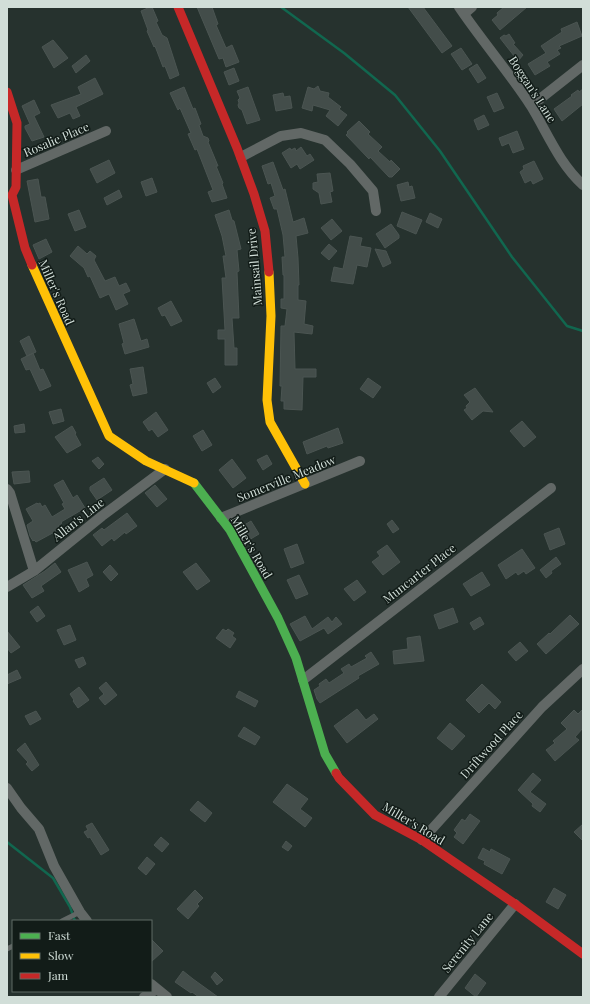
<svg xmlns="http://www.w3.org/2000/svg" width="590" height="1004" font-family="'Playfair Display',serif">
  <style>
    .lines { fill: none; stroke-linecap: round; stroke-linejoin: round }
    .stream { stroke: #11674f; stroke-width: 2.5 }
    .building { fill: #434d4a; stroke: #4b5552 }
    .lane { stroke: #626866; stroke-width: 5 }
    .street { stroke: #626866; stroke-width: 10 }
    .fast { stroke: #4caf50; stroke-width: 9 }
    .slow { stroke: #ffc107; stroke-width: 9 }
    .jam { stroke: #c62828; stroke-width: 9 }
    .labels { text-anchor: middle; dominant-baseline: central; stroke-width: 3; stroke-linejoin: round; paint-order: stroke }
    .street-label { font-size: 12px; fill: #d1ded8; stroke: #121c18 }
  </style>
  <rect width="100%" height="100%" fill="#26322e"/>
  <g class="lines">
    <!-- stream -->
    <path class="stream" d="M281,7L344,53L395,95L440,151L512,257L567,326L583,331
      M7,842L53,878L70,907L75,921"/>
  </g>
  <!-- building -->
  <path class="building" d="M150,7H152L158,21L156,22L162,35L167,38L179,75L170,79L165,66L163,67L155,46L154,47L147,31L148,30L141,11Z
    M197,7H212L218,24L216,25L226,48L232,45L239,62L226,67L223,58L219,59Z
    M408,7H423L452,46L442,53Z
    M504,7H527L500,30L492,20L498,15L497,13Z
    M577,22L582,36L559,46L561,48L557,50L560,54L547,62L550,66L535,75L528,64L546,53L541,46L562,32L561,29Z
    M509,34L515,43L513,44L523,55L518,61L500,38L504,35L506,36Z
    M53,40L68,58L54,68L42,47Z
    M461,48L472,64L462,70L451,54Z
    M86,55L90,61L76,73L72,66Z
    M477,64L486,78L478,83L469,69Z
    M234,68L239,81L229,85L224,72Z
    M95,78L103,94L76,107L80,116L73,119L70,113L58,118L51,105L81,94L78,87Z
    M318,86L320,91L329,93L328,97L341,107L339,109L347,115L338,126L326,116L330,110L313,105L312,111L302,108L308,87L314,89Z
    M184,87L193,109L195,108L201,124L199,125L203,136L208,138L209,141L208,142L218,166H216L223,183L222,184L227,198L212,202L208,192L213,190L197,149L195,150L188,134L191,133L180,108L178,110L170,93Z
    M248,87L260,120L247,124L242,110L239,108L238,105L239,103L238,100L240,98L237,91Z
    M583,89V104L562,121L554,109L572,96L571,95L578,90L579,92Z
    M283,93L284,97L290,96L292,108L276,111L273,95Z
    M497,93L504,108L494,112L487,97Z
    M34,100L40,113L34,116L44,137L32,141L25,128V126L30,124L22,106Z
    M484,115L489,125L478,130L474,120Z
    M359,121L370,132L368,134L382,147L378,151L390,162L391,160L400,169L392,177H389L370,157L369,159L346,135L348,133L347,132Z
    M517,131L524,149L513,153L509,143L502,146L499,138Z
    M301,147L307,156L310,154L314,160L300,169L297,164L291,168L282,153L290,148L291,150L295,148L296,151Z
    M109,160L115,173L97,183L90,169Z
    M534,161L543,179L533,184L531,180L525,183L520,172L524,169L523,166Z
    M273,162L283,190L285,189L293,222L304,218L308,233L296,236L298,258L299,285H298V300L306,301L304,324L313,326L312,334L294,332L295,369H316V377H303L302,410L284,409V401H281L282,386H280L281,326H285L287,309L281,308V299H284V275H283L282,257H285L283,235L277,209H274L270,198L275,196L271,183L268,184L262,166Z
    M330,173L333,191L330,192L332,202L321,204L319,193L313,189V183L318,182L317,174Z
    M152,178L157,192L146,196L141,182Z
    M38,179L41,197H45L49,219L35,222L27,181Z
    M408,182L409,187L412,186L415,198L401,201L397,185Z
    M119,190L122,197L107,205L104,198Z
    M79,210L86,227L75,231L68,214Z
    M229,210L232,220L234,221L241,249L237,250L239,271L237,272L239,318H232L234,348H237V365H225V339H218V330H225L222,278H226L223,256H226L222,236L215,215Z
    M402,212L422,220L416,234L397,226Z
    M430,213L442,219L438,228L426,222Z
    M332,219L342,231L331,240L321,228Z
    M391,224L399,235V238L385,248L376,234Z
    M350,236L362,238L360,246L371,248L367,267L357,265L353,284L331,281L334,267L343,269Z
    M46,239L52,252L39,259L33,245Z
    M329,244L337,251L329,260L321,253Z
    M78,246L87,254L90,251L96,256L94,260L105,281L115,277L119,286L126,283L130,291L123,294L128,304L116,310L109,294L100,298L90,276L88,277L84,268L70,256Z
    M375,249L386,251L391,263L383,267Z
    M171,301L182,321L171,326L165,315L162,316L158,308Z
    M134,319L141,341L147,339L149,347L125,354L122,344L124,343L119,324Z
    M29,336L36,352L27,356L20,341Z
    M33,353L40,370L43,369L51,386L40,391L30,369L26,370L21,359Z
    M143,367L147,393L133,396L130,385L133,384L130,369Z
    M215,378L221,387L213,393L207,383Z
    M368,378L381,387L373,398L360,389Z
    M475,388L493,412L483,411L472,420L464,410L467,408L466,406L470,402L464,395Z
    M61,409L64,421L53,424L49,412Z
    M156,412L168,430L158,437L152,429L149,431L143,422Z
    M522,421L536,437L524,447L510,431Z
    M24,424L25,432L15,433L14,426Z
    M72,426L76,433L75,434L81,445L67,453L55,437Z
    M338,428L343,443L328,448L327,446L307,454L303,442Z
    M203,430L212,445L202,451L193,436Z
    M267,455L272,464L263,470L257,460Z
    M98,457L104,464L99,469L92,461Z
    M232,459L246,478L233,488L219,470Z
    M29,471L30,482L14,484L12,472Z
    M104,478L112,490L97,500L90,490V487Z
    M63,480L73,498L77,495L85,508L61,522L62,523L58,526L60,529L36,542L34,540L33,541L30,536L27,525L33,521L26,509L37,503L38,504L40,503L42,507L45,505L52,517L65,509L62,504L64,503L54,485Z
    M155,485L167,499L157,507L145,493Z
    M127,513L137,526L126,534L125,532L114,541L112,538L102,546L93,535L102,528L104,530Z
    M392,520L399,529L393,533L387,524Z
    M251,521L259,534L249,540L241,527Z
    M559,528L565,544L550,550L544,534Z
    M297,544L304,563L291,568L284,549Z
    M387,545L400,562L383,575L372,562L380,556L377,552Z
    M522,549L535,568L526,574L524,571L518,575L516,572L506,579L498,565Z
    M556,557L561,564L551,571L552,573L546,578L540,570Z
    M87,562L93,575L86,579L89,586L79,592L68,570Z
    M55,563L61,572L41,586L44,591L32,598L23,585L45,571Z
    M196,563L210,581L197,590L183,572Z
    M110,565L118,574L111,581L103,572Z
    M482,572L490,585L471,596L463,584Z
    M299,575L308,594L296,599L287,580Z
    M357,580L366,592L354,601L344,589Z
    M38,606L45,616L37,622L30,612Z
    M453,608L458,622L439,629L434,615Z
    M570,615L579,624L546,654L537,644L549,633L550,634Z
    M305,616L312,629L328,617L332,622L336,617L342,624L328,634L324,628L300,641L290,624Z
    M480,617L484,624L474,630L470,623Z
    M70,625L76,640L64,645L57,630Z
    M223,629L226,631L228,629L234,633L232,636L236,639L230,648L216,638Z
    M7,631L20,647L11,653L7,648Z
    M420,636L424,661L394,664L393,651L408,649L407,638Z
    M520,642L528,651L516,661L508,652Z
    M371,652L379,664L358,676L359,678L320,703L317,699L314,690L320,686L319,684L326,679L329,683L344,673L341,669L349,664L351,667L367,658L365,656Z
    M83,657L86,664L79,668L75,660Z
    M17,670L21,678L7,684V675Z
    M106,682L117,695L105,705L99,698L104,694L99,688Z
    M482,684L501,702L495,709L489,703L479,713L466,700Z
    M79,687L89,700L78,708L73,701L74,700L70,694Z
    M239,691L258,701L255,707L236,697Z
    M357,709L366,720L374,714L378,719L347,743L334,726Z
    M583,709V728L575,737L579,740L555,761L546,750L555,743L553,741L567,729L561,723L574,710L578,714Z
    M36,711L41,719L30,725L25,716Z
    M450,723L465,736L452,750L437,738Z
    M244,727L260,737L255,745L238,736Z
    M25,743L39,765L32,771L26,764L28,762L17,750Z
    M533,773L541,780L530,792L546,804L540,812L532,806L533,804L518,790Z
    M287,784L308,799L300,809L312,818L305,827L273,802Z
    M198,801L212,813L205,822L190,810Z
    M470,814L480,821L463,844L454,837L457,833L454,830L462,819L465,821Z
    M92,823L109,850L101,855L90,837L88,838L84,832L88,830L86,826Z
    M583,824V841L574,832Z
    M161,837L169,844L162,852L154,845Z
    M286,841L292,846L288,851L282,847Z
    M483,848L490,852L491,849L510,859L502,874L484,864L485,861L478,858Z
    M147,857L155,864L146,875L138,868Z
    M554,888L566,895L558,909L546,902Z
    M195,890L203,898L197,904L199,906L188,919L177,909Z
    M151,939L163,951L151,962Z
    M183,971L193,979L218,997H199L192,992L191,993L175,982Z
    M215,972L223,980L217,985L211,977Z
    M475,974L486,983L476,997L465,988Z"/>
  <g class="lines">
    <!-- lane -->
    <path class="lane" d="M62,921L80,912
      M7,949L13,946"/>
    <!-- street -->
    <path class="street" d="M459,7C482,41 509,72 531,106C548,134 559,163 583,185
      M464,14L472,7
      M531,106L583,65
      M241,157L281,136L301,133L325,140L350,164L373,191L376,211
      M16,170L106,131
      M7,489L10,493L34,571
      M221,518L360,461
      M7,587L34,571L102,516L165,469
      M303,680L551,488
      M7,788L21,808L39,829L54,866L80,912L87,921
      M422,840L542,707L583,669
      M151,984L167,997
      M144,997L157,989
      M439,997L515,904"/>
    <!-- fast -->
    <path class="fast" d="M194,483L230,530L278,618L296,658L325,754L336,773"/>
    <!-- slow -->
    <path class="slow" d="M32,265L109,436L146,461L194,483
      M269,272L271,316L267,400L270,422L305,484"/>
    <!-- jam -->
    <path class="jam" d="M178,7L237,148L254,194L265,231L269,272
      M7,92L17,123L16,187L12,195L25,248L32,265
      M336,773L339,778L375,815L422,840L515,904L583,954"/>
  </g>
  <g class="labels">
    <!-- street labels -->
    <g class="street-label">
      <text transform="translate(533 89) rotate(57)">Boggan's Lane</text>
      <text transform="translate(56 139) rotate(-23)">Rosalie Place</text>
      <text transform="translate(254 267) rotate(-95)">Mainsail Drive</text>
      <text transform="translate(57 292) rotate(66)">Miller's Road</text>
      <text transform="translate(286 478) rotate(-22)">Somerville Meadow</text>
      <text transform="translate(78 519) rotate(-38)">Allan's Line</text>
      <text transform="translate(252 547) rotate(60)">Miller's Road</text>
      <text transform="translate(419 573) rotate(-38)">Muncarter Place</text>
      <text transform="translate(491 744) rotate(-48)">Driftwood Place</text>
      <text transform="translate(414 823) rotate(31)">Miller's Road</text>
      <text transform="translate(467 942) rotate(-51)">Serenity Lane</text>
    </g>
  </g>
  <!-- border -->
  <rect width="590" height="1004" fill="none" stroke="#d1ded8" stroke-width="16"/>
  <!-- legend -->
  <rect x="12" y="920" width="140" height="72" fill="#121c18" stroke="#5e6a65"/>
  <rect x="20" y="933" width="20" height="6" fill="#4caf50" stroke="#5e6a65"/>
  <text x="48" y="940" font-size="12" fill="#d1ded8">Fast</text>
  <rect x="20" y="953" width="20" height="6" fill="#ffc107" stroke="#5e6a65"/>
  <text x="48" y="960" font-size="12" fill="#d1ded8">Slow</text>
  <rect x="20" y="973" width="20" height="6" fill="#c62828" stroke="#5e6a65"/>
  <text x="48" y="980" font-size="12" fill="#d1ded8">Jam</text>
</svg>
